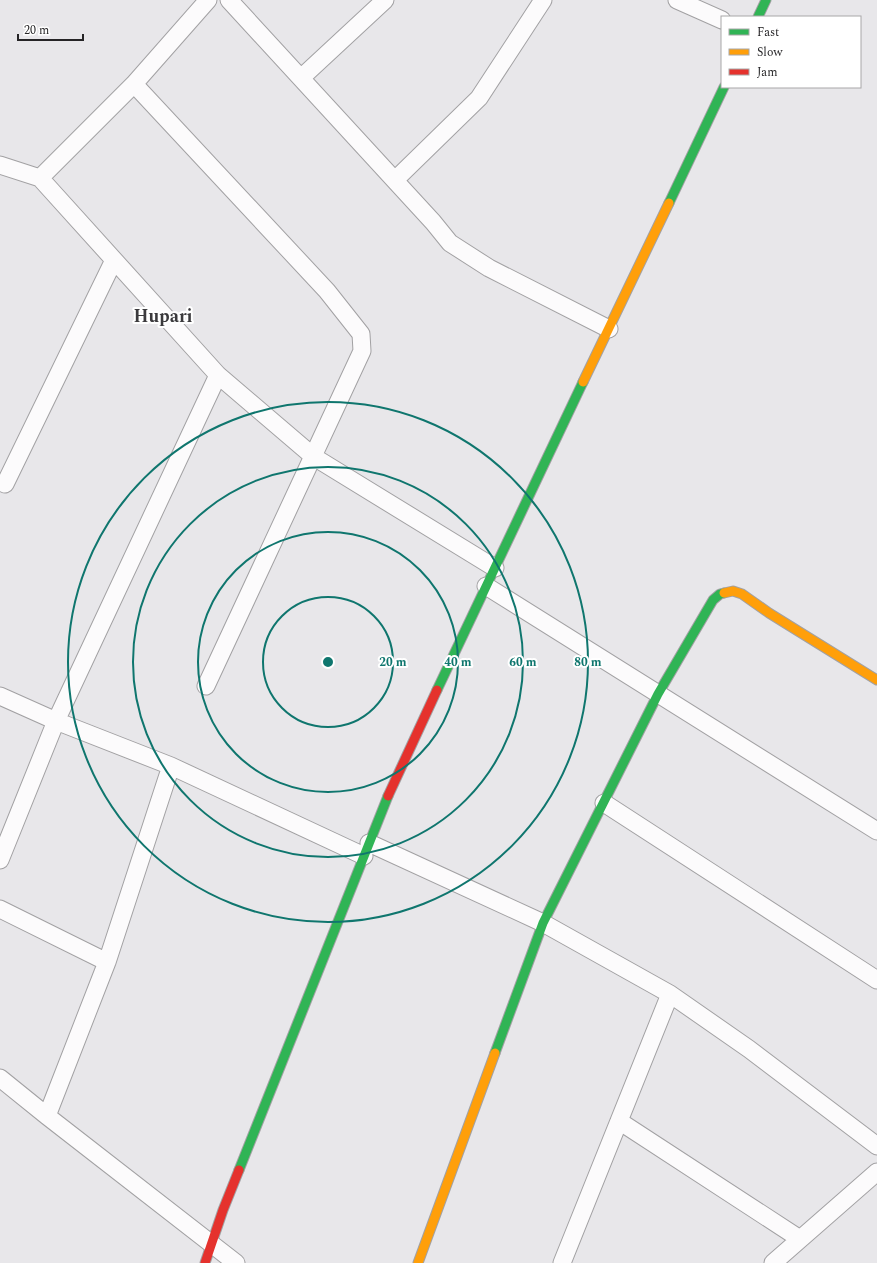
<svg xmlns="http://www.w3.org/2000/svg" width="877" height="1263" font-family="Spectral,serif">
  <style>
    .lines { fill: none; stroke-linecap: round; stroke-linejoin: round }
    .street-casing { stroke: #a2a1a3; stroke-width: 19 }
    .fast-casing { stroke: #a2a1a3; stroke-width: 11 }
    .slow-casing { stroke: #a2a1a3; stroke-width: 11 }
    .jam-casing { stroke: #a2a1a3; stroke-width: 11 }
    .street { stroke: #fcfbfc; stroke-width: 17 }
    .fast { stroke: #30b455; stroke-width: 9 }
    .slow { stroke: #ff9f0a; stroke-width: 9 }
    .jam { stroke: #e5322d; stroke-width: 9 }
    .ring { fill: none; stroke: #0f766e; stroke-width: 2 }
    .labels { text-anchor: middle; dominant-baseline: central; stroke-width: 4; stroke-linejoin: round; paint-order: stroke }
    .district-label { font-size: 18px; font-weight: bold; fill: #3b3a3d; stroke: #fff }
    .centre { fill: #0f766e; stroke: #fff; stroke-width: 2 }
    .ring-label { font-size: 12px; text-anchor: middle; font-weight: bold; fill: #0f766e; stroke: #fff; stroke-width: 4; stroke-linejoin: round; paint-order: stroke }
  </style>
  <rect width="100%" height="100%" fill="#e8e7ea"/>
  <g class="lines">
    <defs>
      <path id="street" d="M229,0L433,222L450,243L489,268L609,329
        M677,0L722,20
        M301,78L385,0
        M134,84L327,291L361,334L362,351L206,686
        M0,165L40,178L218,375L314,457L495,568
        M40,178L134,84L208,0
        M395,180L479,98L543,0
        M5,484L114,260
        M486,586L877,831
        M0,696L56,721L171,766L364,856
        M604,803L877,980
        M369,843L543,923L670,994L749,1049L877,1146
        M0,860L56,721L218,375
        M0,909L107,962
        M0,1078L47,1116L236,1263
        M47,1116L107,962L171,766
        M619,1121L800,1239
        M562,1263L670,994
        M773,1263L877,1172"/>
      <path id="fast" d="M758,17L766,0
        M669,203L724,87
        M437,690L583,382
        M495,1053L543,923L658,694L713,600L720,594L724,593
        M239,1170L388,796"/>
      <path id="slow" d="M583,382L669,203
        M724,593L733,591L742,594L769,613L877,680
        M418,1263L495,1053"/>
      <path id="jam" d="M388,796L437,690
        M205,1263L223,1210L239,1170"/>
    </defs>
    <!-- street casing -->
    <use href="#street" class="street-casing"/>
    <!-- fast casing -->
    <use href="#fast" class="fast-casing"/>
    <!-- slow casing -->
    <use href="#slow" class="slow-casing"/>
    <!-- jam casing -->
    <use href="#jam" class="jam-casing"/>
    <!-- street -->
    <use href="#street" class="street"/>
    <!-- fast -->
    <use href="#fast" class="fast"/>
    <!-- slow -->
    <use href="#slow" class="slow"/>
    <!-- jam -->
    <use href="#jam" class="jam"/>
  </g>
  <!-- distance rings -->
  <g class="ring">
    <circle cx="328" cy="662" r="65"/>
    <circle cx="328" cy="662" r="130"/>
    <circle cx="328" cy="662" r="195"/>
    <circle cx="328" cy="662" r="260"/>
  </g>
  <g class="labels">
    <!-- district labels -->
    <g class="district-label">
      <text x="163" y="316">Hupari</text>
    </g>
  </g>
  <circle cx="328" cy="662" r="6" class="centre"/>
  <g class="ring-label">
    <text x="393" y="666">20 m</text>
    <text x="458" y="666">40 m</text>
    <text x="523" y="666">60 m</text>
    <text x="588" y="666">80 m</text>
  </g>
  <!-- legend -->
  <rect x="721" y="16" width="140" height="72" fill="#ffffff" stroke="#a8a7a8"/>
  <rect x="729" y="29" width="20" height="6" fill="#30b455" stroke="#a8a7a8"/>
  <text x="757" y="36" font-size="12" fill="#252426">Fast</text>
  <rect x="729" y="49" width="20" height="6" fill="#ff9f0a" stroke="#a8a7a8"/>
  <text x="757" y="56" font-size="12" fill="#252426">Slow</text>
  <rect x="729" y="69" width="20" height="6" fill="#e5322d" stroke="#a8a7a8"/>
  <text x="757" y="76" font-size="12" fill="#252426">Jam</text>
  <!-- scale -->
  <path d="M18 34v6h65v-6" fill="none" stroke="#252426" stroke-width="2"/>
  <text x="24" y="34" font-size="12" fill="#252426" stroke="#ffffff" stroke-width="3" paint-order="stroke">20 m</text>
</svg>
